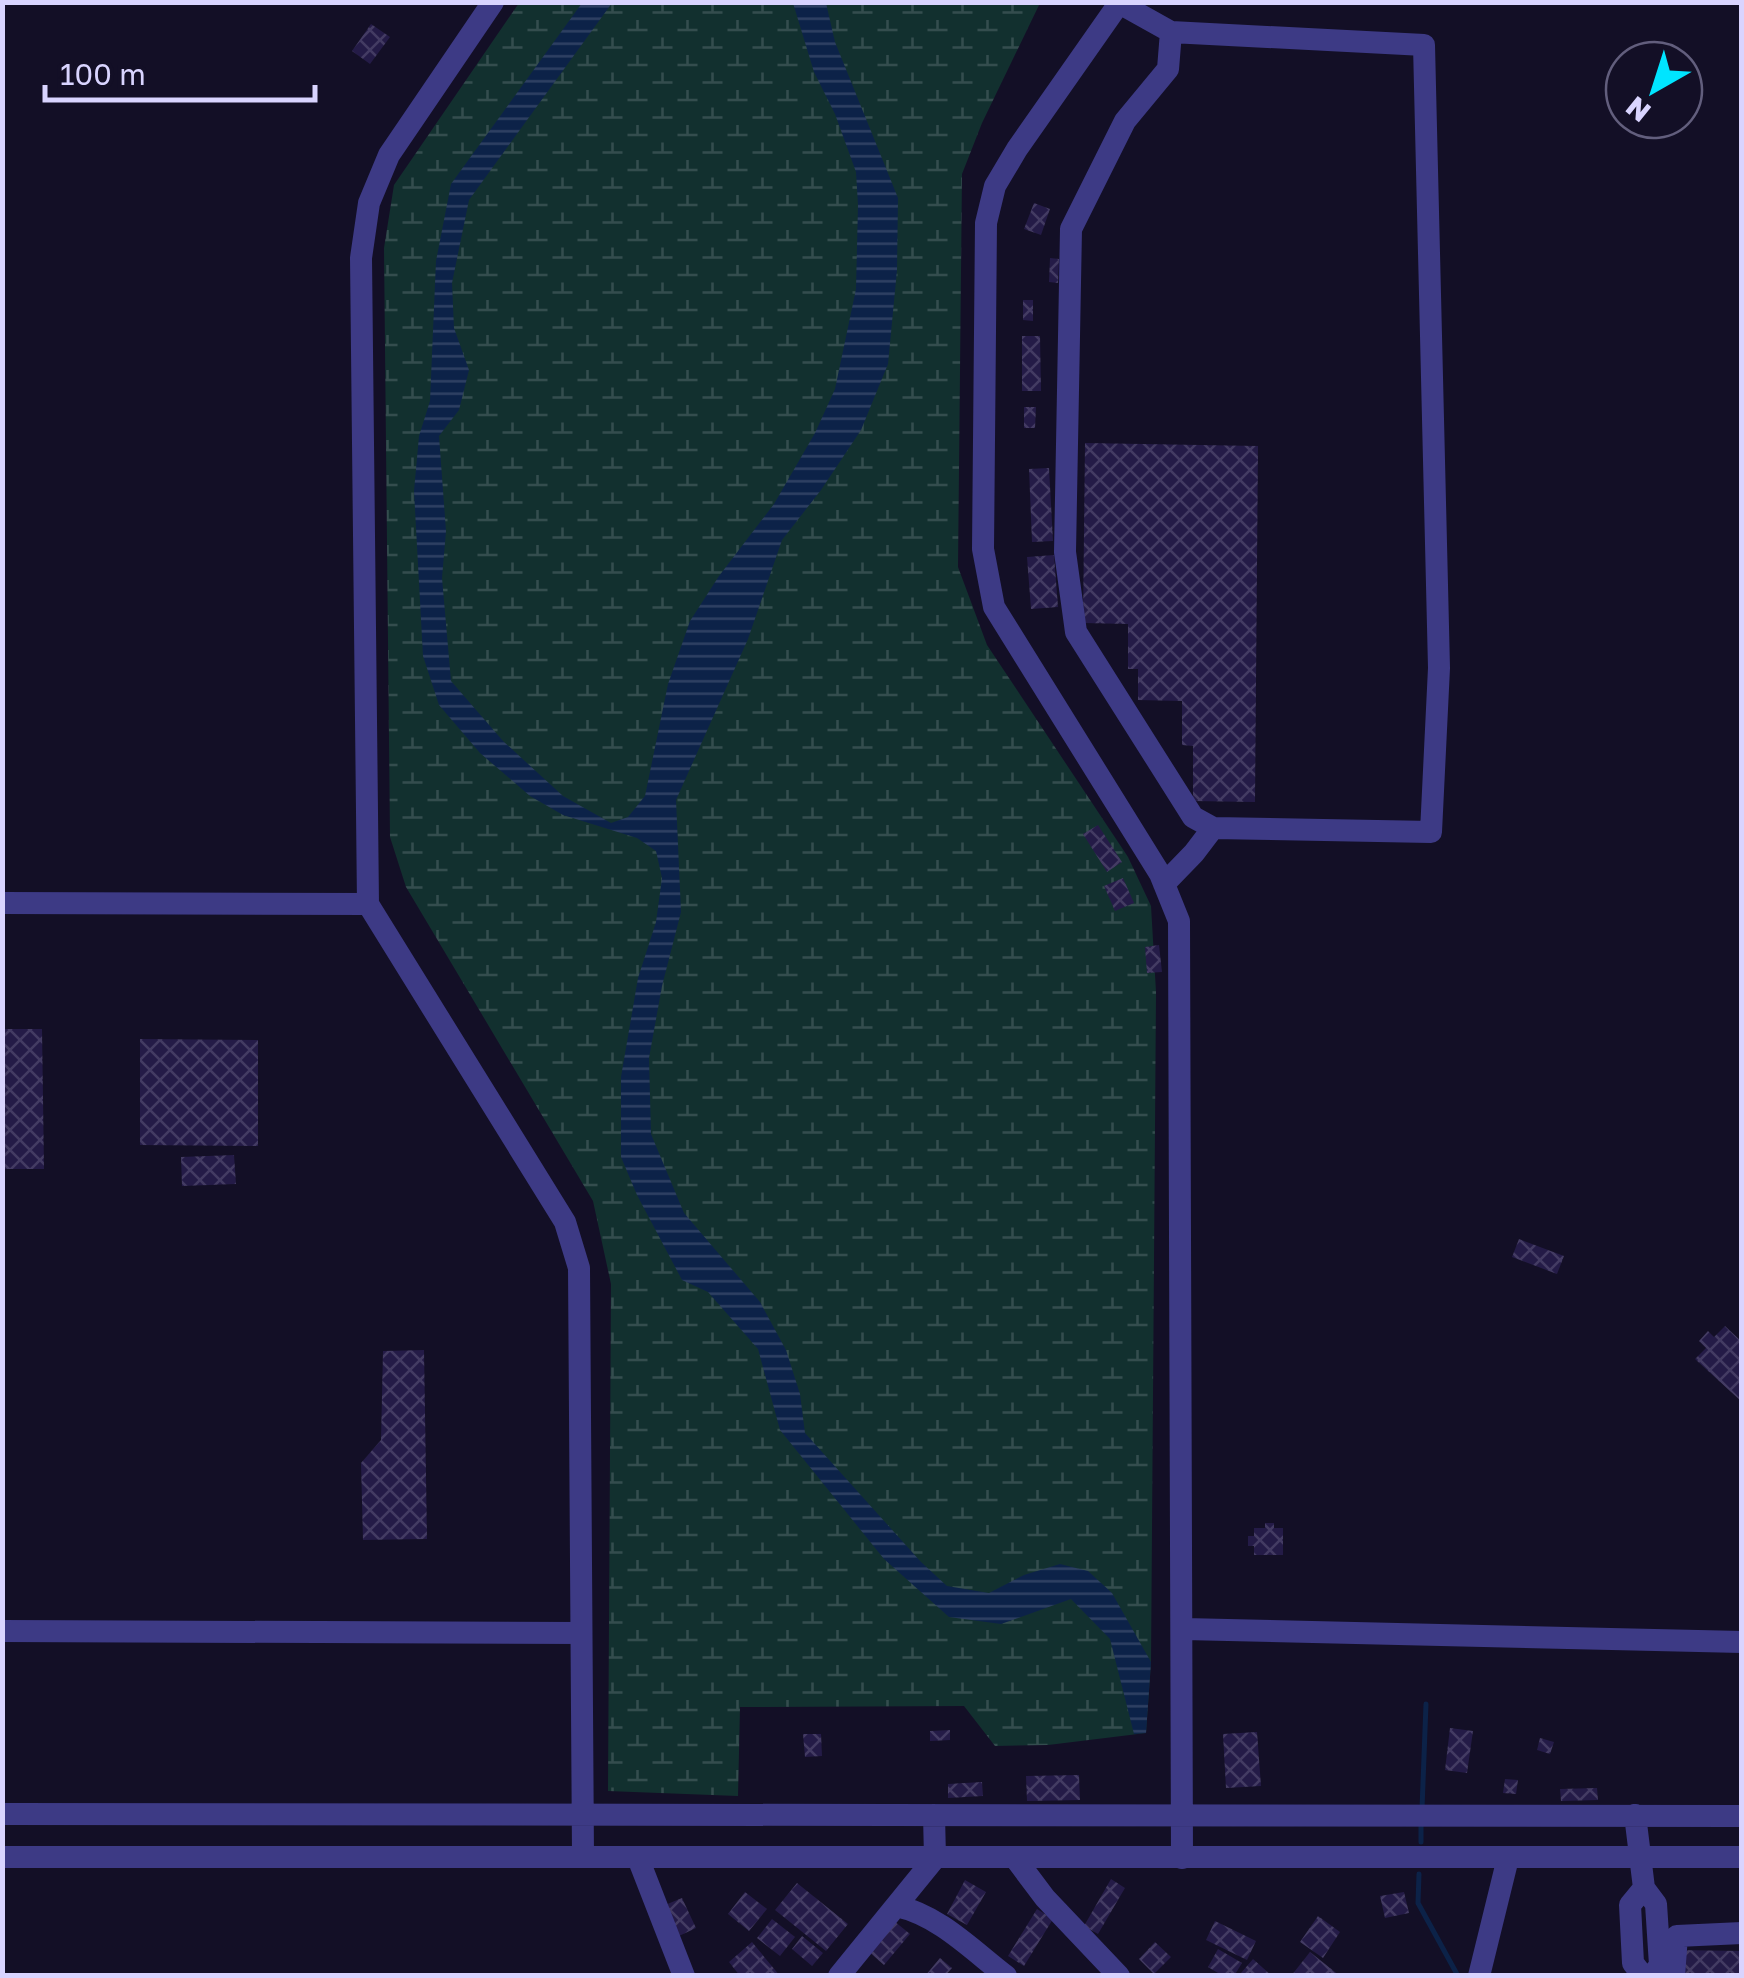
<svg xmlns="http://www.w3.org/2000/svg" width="1744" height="1978" font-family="'Golos Text',sans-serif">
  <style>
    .wetland { fill: url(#wetland-marsh) }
    .water { fill: url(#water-rules) }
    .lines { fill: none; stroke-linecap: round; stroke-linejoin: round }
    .stream { stroke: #0c2248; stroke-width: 5 }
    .building { fill: url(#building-cross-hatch) }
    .minor { stroke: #3d3a85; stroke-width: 22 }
  </style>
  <defs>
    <pattern id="wetland-marsh" width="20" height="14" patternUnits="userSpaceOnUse" patternTransform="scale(2.5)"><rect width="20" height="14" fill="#12302f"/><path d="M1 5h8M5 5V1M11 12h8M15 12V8" fill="none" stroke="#344d4e"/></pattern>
    <pattern id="water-rules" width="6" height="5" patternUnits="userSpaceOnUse" patternTransform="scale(2.5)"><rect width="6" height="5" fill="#0c2248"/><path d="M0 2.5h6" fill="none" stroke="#2f4163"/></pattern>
    <pattern id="building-cross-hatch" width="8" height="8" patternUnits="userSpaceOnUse" patternTransform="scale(2.5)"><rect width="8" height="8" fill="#241b47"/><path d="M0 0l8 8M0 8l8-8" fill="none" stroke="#433b63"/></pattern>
  </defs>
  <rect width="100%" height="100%" fill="#130f26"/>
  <!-- wetland -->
  <path class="wetland" d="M519,3H1040L982,123L962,174L958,567L987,645L1128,857L1151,906L1156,992L1151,1662L1146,1733L1048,1745L995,1746L964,1706L740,1707L738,1796L608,1791L611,1284L593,1201L406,887L390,837L384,248L394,185Z"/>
  <!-- water -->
  <path class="water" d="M582,3H612L469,200L452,283L454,328L469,370L459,410L439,436L446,531L442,578L451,681L503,741L563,796L611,823L628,817L645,796L668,684L690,621L719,576L774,504L815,433L835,389L856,289L858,205L856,172L835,114L814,72L793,3H826L835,42L898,198L897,270L888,364L861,430L821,490L782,540L748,639L676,800L681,912L662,986L649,1058L651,1134L684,1213L760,1302L786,1350L800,1394L805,1433L921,1562L947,1586L989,1593L1024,1575L1060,1564L1088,1571L1112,1593L1151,1662L1146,1733L1134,1734L1110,1639L1071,1599L1001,1624L949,1617L884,1559L780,1430L758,1349L708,1292L682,1280L637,1195L621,1157V1077L638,978L656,922L662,878L656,851L637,838L563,815L530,796L480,753L439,705L423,656L414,491L419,436L430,401L436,261L451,184Z"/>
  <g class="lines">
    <!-- stream -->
    <path class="stream" d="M1422,1809L1426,1704
      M1421,1842V1820
      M1419,1874L1418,1903L1458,1976"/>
  </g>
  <!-- building -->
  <path class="building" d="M371,24L390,37L370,64L352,51Z
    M1034,203L1050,209L1041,235L1024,229Z
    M1050,258L1059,259L1058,283L1049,282Z
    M1023,300H1033V321L1023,320Z
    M1022,336H1040L1041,391H1022Z
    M1024,407H1036L1035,428H1024Z
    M1085,443L1258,446L1255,802L1193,801V746L1182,745V701L1138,700V669H1128V624L1083,623Z
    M1049,468L1053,541L1032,542L1029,469Z
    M1054,555L1058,607L1031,609L1027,557Z
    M1098,825L1122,862L1107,872L1083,834Z
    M1123,878L1134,903L1115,911L1104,886Z
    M1159,945L1162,972L1147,973L1145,947Z
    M2,1029H42L44,1169H2Z
    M140,1039L258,1040V1146L140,1145Z
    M234,1155L236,1184L182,1186L181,1157Z
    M1519,1239L1564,1256L1557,1274L1512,1257Z
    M1725,1326L1742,1342V1402L1695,1359L1706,1348L1699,1341L1708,1331L1714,1337Z
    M424,1350L427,1539L363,1540L361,1463L381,1440L383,1351Z
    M1265,1523H1274V1528H1283V1555H1254V1546H1248V1536H1254V1528H1265Z
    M1450,1728L1473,1731L1467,1773L1445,1770Z
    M950,1730V1740L930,1741V1731Z
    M1257,1732L1261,1786L1226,1788L1223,1734Z
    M803,1734H821L822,1756L805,1757Z
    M1540,1738L1554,1742L1550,1754L1537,1750Z
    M1079,1775L1080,1800L1027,1801L1026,1776Z
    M1505,1779L1518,1780L1516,1794L1503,1793Z
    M982,1782L983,1796L948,1798V1784Z
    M1597,1788L1598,1800L1561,1801L1560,1789Z
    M1111,1879L1125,1888L1098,1934L1084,1926Z
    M965,1880L986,1892L967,1925L947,1914Z
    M797,1883L848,1924L826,1951L775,1910Z
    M745,1892L767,1909L749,1931L728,1914Z
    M1404,1892L1409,1913L1385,1918L1380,1896Z
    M682,1898L696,1928L679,1936L665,1905Z
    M1037,1909L1053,1919L1024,1966L1008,1956Z
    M1318,1916L1340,1932L1323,1958L1300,1942Z
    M772,1919L795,1937L780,1956L757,1938Z
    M894,1921L910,1934L884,1965L869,1952Z
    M1215,1921L1256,1941L1247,1960L1206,1940Z
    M802,1936L823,1953L812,1966L792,1949Z
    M752,1942L780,1976H740L729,1962Z
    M1155,1942L1171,1957L1154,1974L1139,1959Z
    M1218,1949L1242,1963L1234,1976H1223L1208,1967Z
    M1679,1950L1742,1951V1976H1679Z
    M1310,1952L1340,1976H1291Z
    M940,1958L952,1968L945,1976H925Z
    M1253,1959L1272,1976H1243L1241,1973Z"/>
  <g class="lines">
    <!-- minor -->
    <path class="minor" d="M493,2L389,155L369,203L361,258L368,904L565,1222L579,1268L583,1856
      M1120,2L1017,149L995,186L986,223L983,549L994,607L1160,874L1179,921L1182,1858
      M1119,3L1171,32L1424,45L1439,668L1431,832L1213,828L1193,817L1076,632L1065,552L1071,229L1125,121L1168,69L1171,32
      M1164,884L1194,853L1213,828
      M2,903L368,904
      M1184,1629L1742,1642
      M2,1631L581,1633
      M2,1814L1742,1816
      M1635,1815L1644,1888L1656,1904L1660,1965L1652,1976
      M2,1857H1742
      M638,1858L684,1976
      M1015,1858L1045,1898L1119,1976
      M896,1906C939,1915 972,1950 1006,1976
      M839,1976L935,1858L934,1815
      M1479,1976L1508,1858
      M1643,1976L1633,1963L1630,1905L1644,1888
      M1674,1976L1677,1936L1742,1933"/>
  </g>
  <!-- border -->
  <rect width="1744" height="1978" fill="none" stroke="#d9d4ff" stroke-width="10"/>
  <!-- north arrow -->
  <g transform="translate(1654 90) rotate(219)"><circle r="48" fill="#130f26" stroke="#625e7d" stroke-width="2.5"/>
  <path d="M0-8L18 38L0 25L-18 38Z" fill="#00e5ff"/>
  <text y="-15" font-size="28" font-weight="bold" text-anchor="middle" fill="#d9d4ff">N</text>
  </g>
  <!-- scale -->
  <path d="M45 85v15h270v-15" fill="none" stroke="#d9d4ff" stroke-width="5"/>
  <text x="60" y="85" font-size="30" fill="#d9d4ff" stroke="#130f26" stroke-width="8" paint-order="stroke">100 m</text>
</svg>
